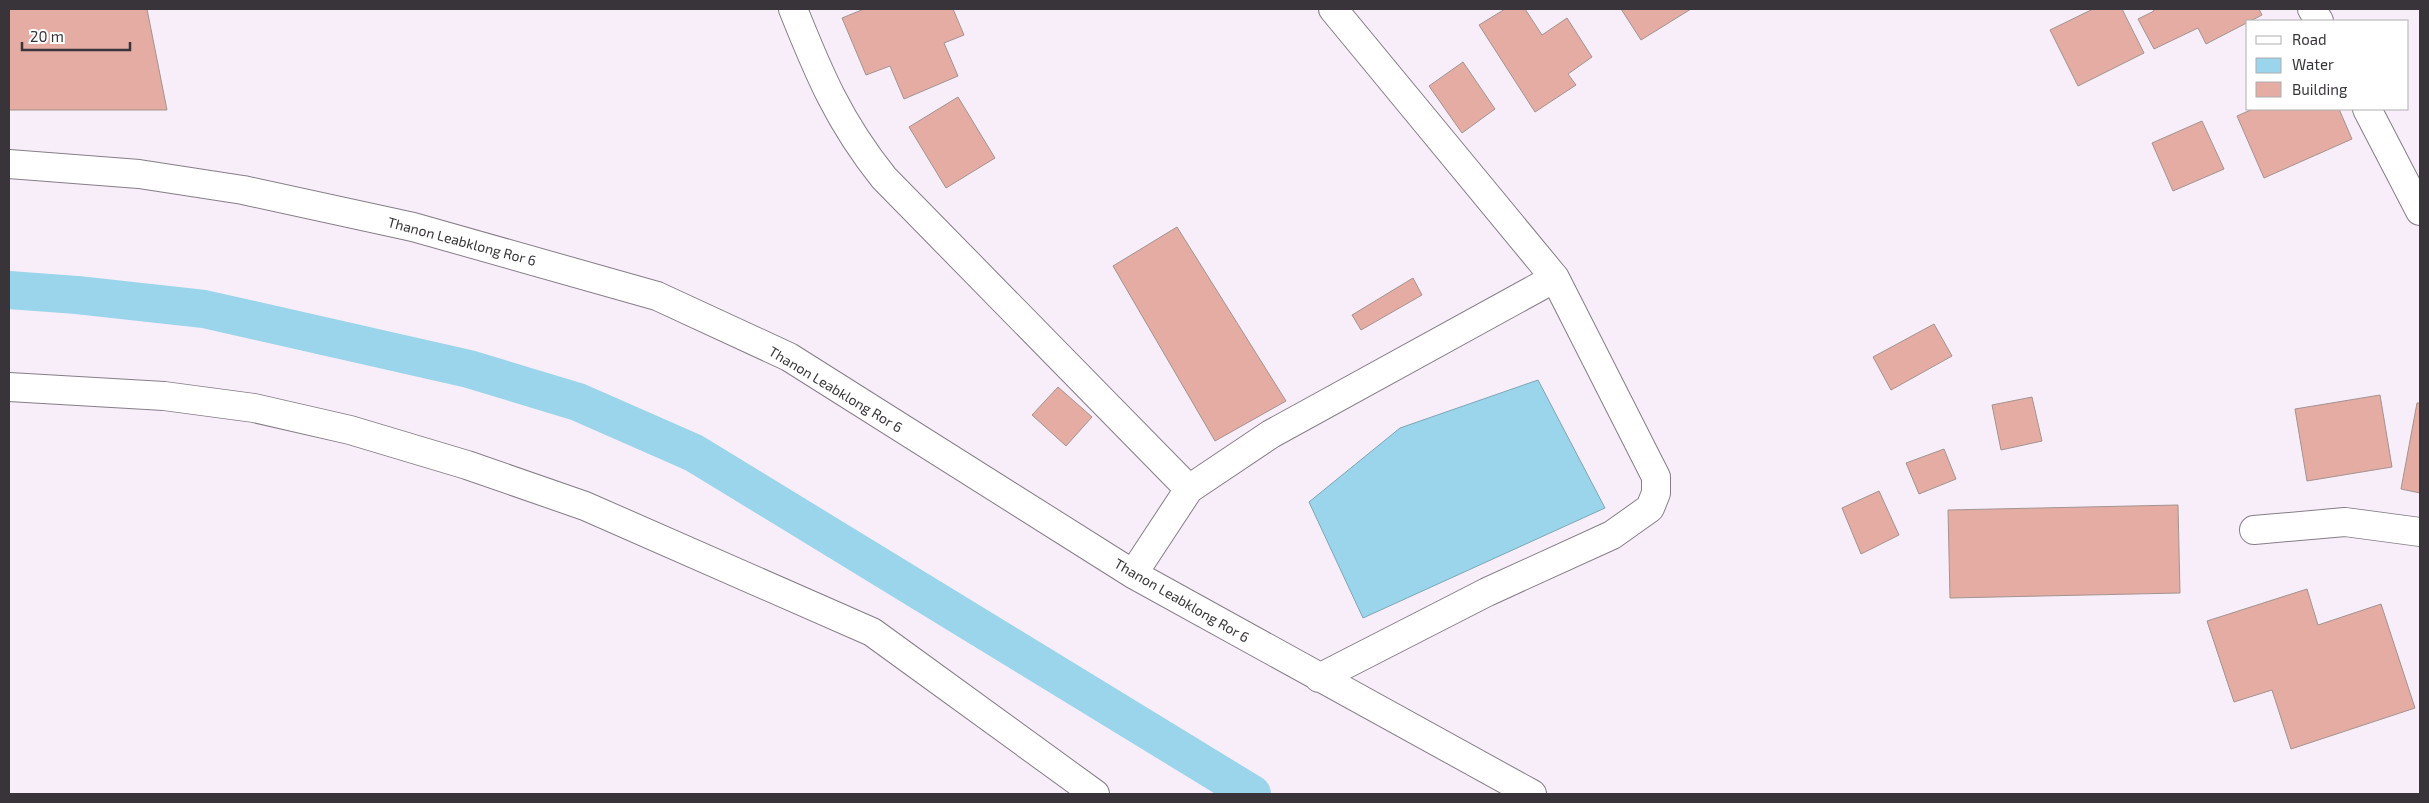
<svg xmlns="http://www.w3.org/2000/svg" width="2429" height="803" font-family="'Exo 2',sans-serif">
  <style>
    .water { fill: #9ad5eb; stroke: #7da5b6 }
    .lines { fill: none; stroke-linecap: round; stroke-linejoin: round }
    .canal { stroke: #9ad5eb; stroke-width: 38 }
    .building { fill: #e4aca3; stroke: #a39390 }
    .street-casing { stroke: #867d88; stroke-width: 30 }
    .street { stroke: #fff; stroke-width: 28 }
    .labels { text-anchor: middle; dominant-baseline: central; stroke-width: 4; stroke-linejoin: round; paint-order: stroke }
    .street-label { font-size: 14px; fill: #383439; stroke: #fff }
  </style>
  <rect width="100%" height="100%" fill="#f8eefa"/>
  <!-- water -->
  <path class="water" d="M1538,380L1605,508L1363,618L1309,502L1400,428Z"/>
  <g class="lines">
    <!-- canal -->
    <path class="canal" d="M9,290L77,295L204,309L469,369L578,402L694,453L1252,794"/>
  </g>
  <!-- building -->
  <path class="building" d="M9,9H147L167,110H9Z
    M864,9H953L964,35L944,43L958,76L904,99L890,66L866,75L842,18Z
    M1505,9H1525L1542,35L1567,18L1592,57L1568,74L1576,85L1535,112L1479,25Z
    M1621,9H1691L1641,40Z
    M2093,9H2122L2144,53L2078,86L2050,30Z
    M2153,9H2259L2262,15L2206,44L2198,28L2154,49L2138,19L2154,11Z
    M1463,62L1495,109L1462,133L1429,86Z
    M958,97L995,158L946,188L909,127Z
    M2253,109H2339L2352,139L2264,178L2237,116Z
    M2202,121L2224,169L2173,191L2152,143Z
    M1177,227L1286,401L1215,441L1113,266Z
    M1413,278L1422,295L1361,330L1352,315Z
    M1934,324L1952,356L1891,390L1873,357Z
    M1058,387L1092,417L1066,446L1032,415Z
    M2380,395L2392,467L2307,481L2295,409Z
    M2032,397L2042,441L2001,450L1992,405Z
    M2417,403H2420V493L2401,489Z
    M1944,449L1956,479L1919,494L1906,463Z
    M1879,491L1899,535L1861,554L1842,508Z
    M2178,505L2180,593L1950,598L1948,510Z
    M2307,589L2318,625L2381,604L2415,708L2291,749L2272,690L2234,702L2207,621Z"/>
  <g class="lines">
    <defs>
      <path id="street" d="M793,9C819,74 839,122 884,178L1189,489L1133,574
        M2312,9L2319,21
        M2367,109L2420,211
        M9,164L139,174L243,190L413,227L657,296L789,357L1133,574L1532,794
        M9,387L164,396L254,408L350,430L467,465L585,506L872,632L1095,794
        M1189,489L1271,434L1555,278
        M2254,530L2345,522L2420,532
        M1319,678L1487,592L1612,535L1650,508L1656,493V477L1555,278L1333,9"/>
    </defs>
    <!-- street casing -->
    <use href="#street" class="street-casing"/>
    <!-- street -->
    <use href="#street" class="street"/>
  </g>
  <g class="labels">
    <!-- street labels -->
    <g class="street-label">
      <text transform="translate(462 241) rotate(15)">Thanon Leabklong Ror 6</text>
      <text transform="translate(836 389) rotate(31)">Thanon Leabklong Ror 6</text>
      <text transform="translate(1182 600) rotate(30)">Thanon Leabklong Ror 6</text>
    </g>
  </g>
  <!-- border -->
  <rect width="2429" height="803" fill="none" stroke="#383439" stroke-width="20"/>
  <!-- legend -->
  <rect x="2246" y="20" width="162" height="90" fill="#ffffff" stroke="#afaeb0"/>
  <rect x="2256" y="36" width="25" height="8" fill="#ffffff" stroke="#afaeb0"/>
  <text x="2292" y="45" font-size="15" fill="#383439">Road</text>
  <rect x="2256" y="58" width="25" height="15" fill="#9ad5eb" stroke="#afaeb0"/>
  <text x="2292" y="70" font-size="15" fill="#383439">Water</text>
  <rect x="2256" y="82" width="25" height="15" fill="#e4aca3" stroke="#afaeb0"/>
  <text x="2292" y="95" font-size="15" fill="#383439">Building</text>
  <!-- scale -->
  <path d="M22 42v8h108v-8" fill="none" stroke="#383439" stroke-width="2.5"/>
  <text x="30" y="42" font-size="15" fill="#383439" stroke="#ffffff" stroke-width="4" paint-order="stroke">20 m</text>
</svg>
